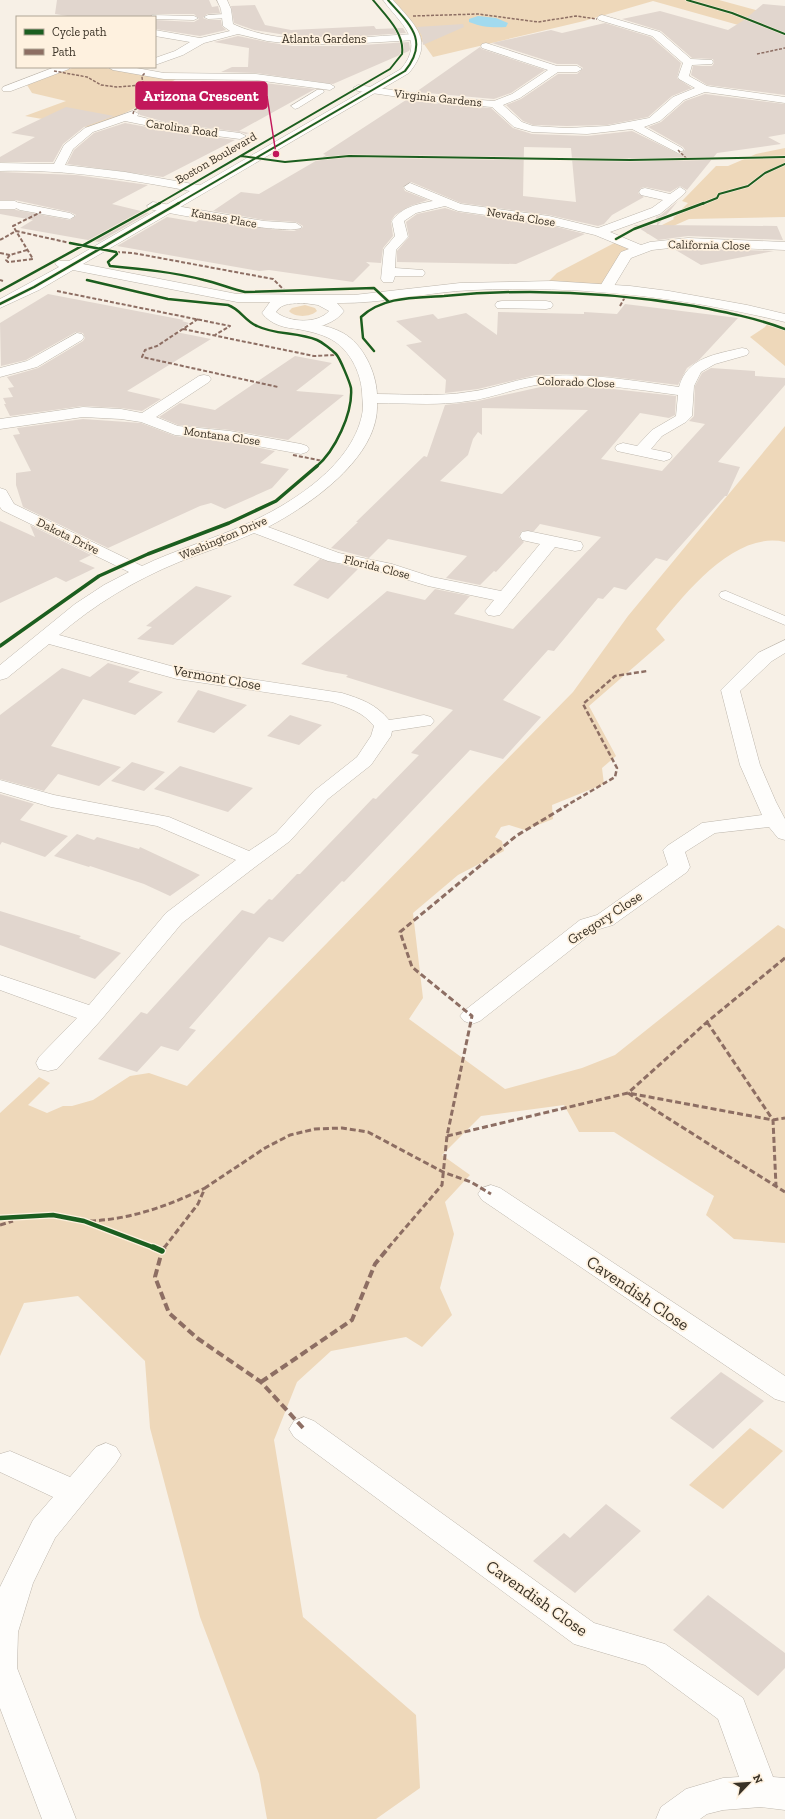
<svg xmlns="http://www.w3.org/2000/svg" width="785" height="1819" font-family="'Zilla Slab',serif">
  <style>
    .green { fill: #eed8ba }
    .water { fill: #a2daee }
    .building { fill: #e1d6ce; fill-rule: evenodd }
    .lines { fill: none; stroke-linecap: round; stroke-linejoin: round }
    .service-casing { stroke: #bdb6ac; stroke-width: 1 }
    .minor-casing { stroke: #bdb6ac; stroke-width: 1 }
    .tertiary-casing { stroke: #bdb6ac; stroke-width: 1 }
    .service { fill: #fefdfb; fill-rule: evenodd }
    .minor { fill: #fefdfb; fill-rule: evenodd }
    .tertiary { fill: #fefdfb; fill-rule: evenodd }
    .quiet-far4 { stroke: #8d6e63; stroke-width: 1.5; stroke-dasharray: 3 1.5; stroke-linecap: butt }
    .quiet-far3 { stroke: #8d6e63; stroke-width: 2; stroke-dasharray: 4 2; stroke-linecap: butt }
    .quiet-far2 { stroke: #8d6e63; stroke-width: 2.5; stroke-dasharray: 5 2.5; stroke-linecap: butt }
    .quiet-far1 { stroke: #8d6e63; stroke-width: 3; stroke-dasharray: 6 3; stroke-linecap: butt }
    .quiet { stroke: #8d6e63; stroke-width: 4; stroke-dasharray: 8 4; stroke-linecap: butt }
    .cycleway-far4-casing { stroke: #fef1df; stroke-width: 3 }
    .cycleway-far3-casing { stroke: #fef1df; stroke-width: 4 }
    .cycleway-far2-casing { stroke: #fef1df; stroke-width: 5.5 }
    .cycleway-far1-casing { stroke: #fef1df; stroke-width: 7 }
    .cycleway-casing { stroke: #fef1df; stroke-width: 8 }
    .cycleway-far4 { stroke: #1b5e20; stroke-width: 2 }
    .cycleway-far3 { stroke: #1b5e20; stroke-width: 2.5 }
    .cycleway-far2 { stroke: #1b5e20; stroke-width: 3.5 }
    .cycleway-far1 { stroke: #1b5e20; stroke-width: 4.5 }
    .cycleway { stroke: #1b5e20; stroke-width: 5.5 }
    .labels { text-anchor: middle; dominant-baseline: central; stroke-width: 3.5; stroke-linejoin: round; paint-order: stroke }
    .far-street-label { font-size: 12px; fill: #3a3226; stroke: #fef1df }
    .street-label { font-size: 14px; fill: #3a3226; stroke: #fef1df }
    .near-street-label { font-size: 17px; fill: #3a3226; stroke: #fef1df }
    .leader { fill: none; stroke: #c2185b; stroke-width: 1.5 }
    .callout-dot { fill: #c2185b; stroke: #fef1df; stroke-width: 1.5 }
    .callout { fill: #c2185b; stroke: #c2185b; stroke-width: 1.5 }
    .callout-label { font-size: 15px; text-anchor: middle; font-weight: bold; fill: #fff }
  </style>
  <rect width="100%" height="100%" fill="#f7f0e6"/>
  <!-- green -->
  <path class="green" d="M393,0H719L767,13L749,28L653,1L584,21L433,57Z
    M100,67L176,79L167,85L166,93L94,128L25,116L66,101L32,93L27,85L72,68Z
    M785,148V217L689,219L653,235L646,233L674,219L673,218L688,203L682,201L716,166H728L756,154Z
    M620,240L632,252L606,288L545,285L557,273Z
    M305,305L315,308L317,311C311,317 295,318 289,311L292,308Z
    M767,324L785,330V366L750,337L765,327Z
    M785,426V542C734,530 684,595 656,629L665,640L589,706L616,756L602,768L604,784L552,805L553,819L525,830L509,825L501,827L495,837L502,841L504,851L458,875L413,913L423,998L409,1019L505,1089L582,1068L615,1055L778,925L785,929V1243L734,1239L706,1215L714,1196L614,1132H579L564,1105L481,1116L442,1155L470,1175L445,1202L454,1234L440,1288L452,1315L422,1347L406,1337L331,1351L297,1382L274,1440L303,1617L416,1715L420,1788L376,1819H267L259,1774L200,1617L150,1428L145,1361L78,1296L24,1303L0,1356V1113L39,1077L50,1083L28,1105L47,1113L63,1106H72L93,1100L130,1076L149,1073L187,1086L573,692L628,616Z
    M750,1428L783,1451L723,1509L689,1485Z"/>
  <!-- water -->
  <path class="water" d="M478,16L496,18L508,23L506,27C492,28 482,27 469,22V19Z"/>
  <!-- building -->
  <path class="building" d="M57,0H209L212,7L218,6L220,13L207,14L203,18L208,20H221L222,26L226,30L200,36L155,29V20L194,22L199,19L194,14H152L150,17H74L55,14Z
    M763,4L785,6V95L707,85L691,75L693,66H712L714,63L713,59L692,58L661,31L622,19L660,11L728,30L744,20Z
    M255,5L265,25L291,30L374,26L376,29L403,28L406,33L347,37H299L254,30L234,23L231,6Z
    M605,23L651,37L681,63L677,78L692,88L672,96L648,117L607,125L567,126L533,125L523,121L506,105L521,99L558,74H577L583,68L577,64H557L492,43L551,30L562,33Z
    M463,24L464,27L423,45L422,36L417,27Z
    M238,36L267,42L292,46H346L409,42L410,49L409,51L333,84L256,73L221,72L232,67H248L249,48L214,42Z
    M480,47L482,49L545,70L511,93L494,99L416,92Z
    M202,81L256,82L315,89L239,131L249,133L246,134L240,132L169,123L140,115L137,111Z
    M705,94L785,104V134L768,137L781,144L717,153L687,190L680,186L670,192L645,187L641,188L638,193L644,197L612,215L604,224L598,226L549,215L461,203L411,182L403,187L405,191L428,200L410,206L395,215L391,221L393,236L383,248L381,263L366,262L370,265L353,282L269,270L259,271L117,246L167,217L196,222L199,220L278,230L294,231L302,228L303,226L296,222L264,220L213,211L241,192L259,194L326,155L323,154L406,100L440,104L491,108L513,128L532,134L587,136L632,131L679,154L685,150L683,147L648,127L661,122L685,101ZM524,147L571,148L576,202L523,196Z
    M66,107L114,116L84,127L63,144L53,162H0V157L35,137L11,133Z
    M125,123L169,131L235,140L163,177L67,164L74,150L94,133Z
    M0,172L76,175L148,185L112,204L149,213L99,242L20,228L33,220L0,214V210H16L70,220L76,215L70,212L15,200H0Z
    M678,201L658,225L777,226L783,240L688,236L658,240L634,225H657L656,217L661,215Z
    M445,208L458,212L549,225L585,234L516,264L397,262V251L409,237L406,222L417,214Z
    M688,248L774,251L701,265L674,249Z
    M48,294L184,320L182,321L189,323L176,332L211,339L127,391L161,399L142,411L121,408L83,406L10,416L4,404H6L3,398L13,397L8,388L14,387L7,377L38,368L83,341L85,338L83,333L76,332L26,360L1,366L0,323Z
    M625,304L738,318L699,360L687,368L678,385L613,377L563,374L536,375L478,389L445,393L446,380L406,345L422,342L396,321L433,314L438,319L466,313L497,335L498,312L584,314V312L617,314Z
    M295,356L332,363L296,391L344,395L288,440L230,430L178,425L159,417L180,403L215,410Z
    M711,368L755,371V376L785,378V385L718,462L740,467L727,496H725L667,561L656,558L626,590L614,587L603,599L598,598L554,651L548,650L503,700L541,717L503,759L470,750L369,856L344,882L342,881L283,942L269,937L189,1028L196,1030L178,1051L161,1046L137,1072L98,1059L141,1012L147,1014L242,910L254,914L269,899L272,900L297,874H300L354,818L373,798L376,799L419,755L411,753L453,710L346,677L348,675L326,671L301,664L387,591L425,600L435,589L470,596L454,614L513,629L601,537L540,524L534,531H522L519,537L524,542L496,572L494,571L480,585L446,578L467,556L388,539L369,558L331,548L358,522H356L424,456L427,457L445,405L478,401L545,386L595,387L676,396L675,415L669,418L640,413L601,459L662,471L705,424L689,421L694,416L695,386L702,373ZM482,408L588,410L502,494L440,481L468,455L473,439L478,432L482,435Z
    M83,419L141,423L175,436L230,442L275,451L260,463L289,469L272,488L225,509L211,503L200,506L108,548L23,507L16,485V473L31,471L13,435L20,434L17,428Z
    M0,521L35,537L30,525L91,555L79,561L95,568L66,582L56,577L0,603Z
    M320,559L358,569L328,599L293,585Z
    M196,586L232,596L173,645L137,639L152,627L146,626Z
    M108,663L140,672L128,682L163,692L135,715L83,699L51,746L121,767L99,786L58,774L44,791L0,779V715L62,668L90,677Z
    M198,690L247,705L214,733L177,722Z
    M290,715L322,725L299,745L267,736Z
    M132,762L165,772L144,791L111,781Z
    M180,766L253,788L228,812L154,789Z
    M0,794L34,804L20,820L68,836L45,857L2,842L0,845Z
    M77,834L94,840L97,837L139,849L140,847L200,875L170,896L144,884L90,866L89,867L54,856Z
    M0,911L81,936L79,938L121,953L95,979L0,945Z
    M721,1372L764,1401L713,1449L670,1418Z
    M606,1504L641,1531L575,1593L533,1561L564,1533L570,1538Z
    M708,1595L785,1653V1668L758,1696L673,1630Z"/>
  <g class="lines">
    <defs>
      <path id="service" d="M226,14L230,16L229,18L208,19L204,17L208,15Z
        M152,15L194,16L198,18L194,20L155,19V17H151Z
        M317,90H323L324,92L298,108L295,109L291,106Z
        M15,202L70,213L75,216L70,219L20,210L10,205Z
        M726,591L785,616V625L721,598L719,595L721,592Z"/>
      <path id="minor" d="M217,0H227L231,9L233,24C286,49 359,36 416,34L421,37L416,40L346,44H292L267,41L238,34L204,43L183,55L155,65V58L175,51L190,42L155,36V30L200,38L230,31L223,26L221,9Z
        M602,15L660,32L691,59L712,60L713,62L712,64L692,65L689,76L707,86L785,97V103L705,92L684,100L660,121L644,127L682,148L684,150L678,153L632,129L587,134L532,132L514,127L492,107L440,103L358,91L353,88L358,85L440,97L494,101L512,94L548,70L482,48L481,46L482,44L486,43L557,66H577L582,69L577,72H558L520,98L503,105L522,122L533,126L567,128L607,126L649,118L673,97L695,88L679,79L678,77L683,63L652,36L599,20L597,18L599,16Z
        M55,67H70L69,69L11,91H3L2,89L3,87Z
        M108,67H131L164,73L256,74L330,84L335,87L330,90L256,80L164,79L113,70Z
        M133,111L139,114L137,116L169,124L240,133L246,136L240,139L169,130L125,121L93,132L73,149L65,165L125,172L204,186L206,189L204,192L200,193C134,180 68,169 0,171V163L54,164L64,145L85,128Z
        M410,183L461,204L549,216L598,228L652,208L663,200L641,195L639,192L641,189L645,188L670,194L680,187L686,191L684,194L660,214L610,232L641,245L650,242L688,238L785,242V250L688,246L652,250L631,258L611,291H601L599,288L621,252L629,249L595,235L549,224L458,211L445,206L416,213L404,221L408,237L396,250L395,268L423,270L425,273L423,276H395L393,282H383L381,279L384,249L395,236L392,221C402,207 417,204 433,201L406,190L404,187Z
        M0,201H15L21,205L15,209H0Z
        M153,202L264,221L296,223L302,227C295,237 167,213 149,209L147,206Z
        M502,301H546L551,302L553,305L551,308L546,309L497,308L495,305L497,302Z
        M289,319C306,323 327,324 343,333C363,344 376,372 377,394C407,394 438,397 468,392C495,389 519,377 546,376C591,373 635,381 679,387C687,357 717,354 742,348L747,349L749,352L747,355L715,364L701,372L694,386L692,416L686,422L662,436L651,449L670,453L672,456L670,459L664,461L617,451L615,448L617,445L623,443L637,446L652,430L676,416L678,395C634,389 590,382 545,384C519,386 494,398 468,401C438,406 408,403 377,403C380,457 310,505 268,527L339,553L392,564L432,577L501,591L540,544L522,540L520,536L522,532L528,531L581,542L583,546L581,550L575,551L555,547L500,615L494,616L488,615L485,611L494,600L428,586L382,572L328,561L254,533C230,544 204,552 179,562C135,580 95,604 59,635L178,668L342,693C361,699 376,704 389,720L424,715L431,717L434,721L431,725L392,731L391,736L371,765L328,799L290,841L259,864L182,923L101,1020L57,1069L48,1071L39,1069L36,1063L39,1057L77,1018L0,990V975L89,1005L166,913L236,860L157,826L51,807L0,792V780L54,795L169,817L249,851L276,833L314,791L357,757L371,736L374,726C363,712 349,708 332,702L177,679L49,644L7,678L0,680V665L75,604L104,585L129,572L2,510L0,507V488L6,490L14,504L142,566C175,550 211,540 244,525C290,505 356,464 363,409C363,403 362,397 362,391C361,381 358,371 353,362C337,333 313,333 284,326L282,323L284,320Z
        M77,333L82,334L84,337L82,340L37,367L0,377V368L27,361Z
        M204,375L209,376L211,379L209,382L156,417L178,426L230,431L301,444L307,446L309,449L307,452L301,454L230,441L175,435L141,422L121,419L83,417L0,429V419L83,407L121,409L142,413L199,376Z
        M785,640V653L772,661L740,691L760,765L776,802L785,819V840L778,838L769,827L715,833L685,852L690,867L687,872L613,925L596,930L480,1021L472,1024L464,1021L460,1016L464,1011L580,920L597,915L668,865L663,850L667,846L702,823L762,815L740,765L721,690L758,653Z
        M491,1185L500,1188L785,1376V1402L775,1399L482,1200L478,1194L482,1188Z
        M304,1417L314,1421L594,1623L665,1644L743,1698L773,1777L785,1778V1810L761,1807L723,1810L707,1814L700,1819H656L661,1807L686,1789L723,1778L739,1777L718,1719L645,1665L574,1644L294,1437L289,1429L294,1421Z
        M106,1443L116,1447L121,1455L116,1463L55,1538L33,1583L18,1632L17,1668L76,1819H42L0,1708V1587L33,1520L53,1497L0,1472V1454L10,1451L70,1477L96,1447Z"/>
      <path id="tertiary" d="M383,0H393C416,26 435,41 409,73L83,264L237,294L354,295L460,283L552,281L630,286L669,291L747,305L785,314V322C683,297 578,285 473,290C427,292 383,304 337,303L344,311C329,333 278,336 262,313L270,302H237L73,270L39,290L0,308V299L59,267L55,264L57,261H69L401,69C426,39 400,24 383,0ZM304,303L318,305L329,311C318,324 289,323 276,312C282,302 294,304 304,303Z"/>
    </defs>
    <!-- service casing -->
    <use href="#service" class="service-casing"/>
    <!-- minor casing -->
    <use href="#minor" class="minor-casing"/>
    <!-- tertiary casing -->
    <use href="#tertiary" class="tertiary-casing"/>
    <!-- service -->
    <use href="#service" class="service"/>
    <!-- minor -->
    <use href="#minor" class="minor"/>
    <!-- tertiary -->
    <use href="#tertiary" class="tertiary"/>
    <!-- quiet-far4 -->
    <path class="quiet-far4" d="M413,16L478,14L538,22L576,16L597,19
      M757,54L785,48
      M54,71L87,77L101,85L117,87L143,85
      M133,114L134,110L149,103C150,93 142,86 142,76L145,73
      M678,150L687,159"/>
    <!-- quiet-far3 -->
    <path class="quiet-far3" d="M0,240L16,231L70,243
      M27,250L10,255L6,260L8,262L33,259L13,226L41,212
      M116,252L133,253L273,279L284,290
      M0,253L10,255
      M0,280L3,281
      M57,291L230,326L215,335
      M620,306L625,297
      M198,319L157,346L145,350L142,357L278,387
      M183,329L314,356L336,355
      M293,455L323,461"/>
    <!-- quiet-far2 -->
    <path class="quiet-far2" d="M564,807L615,777L617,768L583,704L615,676L647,671"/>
    <!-- quiet-far1 -->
    <path class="quiet-far1" d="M785,958L707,1022L628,1093L785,1192
      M707,1022L773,1120L776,1186
      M447,1136L628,1093L773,1120L785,1118
      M90,1221C132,1219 168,1206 205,1188
      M0,1225L13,1221
      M164,1248L198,1204L205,1188L265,1148L290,1135L315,1129L342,1128L368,1132L443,1172L471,1182L491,1194
      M388,1248L442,1185L447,1136L472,1016L412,967L400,932L516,836L566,806"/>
    <!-- quiet -->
    <path class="quiet" d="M165,1247L162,1251L155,1277L169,1313L197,1338L261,1382L304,1429
      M261,1382L352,1320L375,1264L389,1247"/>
    <defs>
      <path id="cycleway-far4" d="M687,0L732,13L785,34
        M241,156L285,162L349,156L630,160L785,157
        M158,204L390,69L402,54C405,33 385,15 373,0
        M177,204L405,71C430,40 409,24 388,0
        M702,204L717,198L719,194L748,186L765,173L785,164"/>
      <path id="cycleway-far3" d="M616,239L634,229L704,203
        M70,243L116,252L117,254L108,262L110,266C142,269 173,272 204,280C218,283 231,289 245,292L374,288L389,302
        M87,280L168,299L228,305C240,309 245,321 257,326C275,335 298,332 317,340C322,342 332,350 336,354C340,358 350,383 351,388C353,413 335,451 316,467
        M0,291L160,203
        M0,304L34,287L179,203
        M374,351L363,338L361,317C383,296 416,298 444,296C527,288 611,292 694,306C725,312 756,318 785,329"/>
      <path id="cycleway-far2" d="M0,646L99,576L148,554L229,523L276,501L317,466"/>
      <path id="cycleway-far1" d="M0,1218L53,1215L84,1221L155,1248"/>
      <path id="cycleway" d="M153,1247L162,1251"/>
    </defs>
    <!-- cycleway-far4 casing -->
    <use href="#cycleway-far4" class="cycleway-far4-casing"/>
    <!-- cycleway-far3 casing -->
    <use href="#cycleway-far3" class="cycleway-far3-casing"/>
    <!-- cycleway-far2 casing -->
    <use href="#cycleway-far2" class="cycleway-far2-casing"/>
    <!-- cycleway-far1 casing -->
    <use href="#cycleway-far1" class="cycleway-far1-casing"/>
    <!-- cycleway casing -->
    <use href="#cycleway" class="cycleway-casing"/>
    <!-- cycleway-far4 -->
    <use href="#cycleway-far4" class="cycleway-far4"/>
    <!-- cycleway-far3 -->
    <use href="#cycleway-far3" class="cycleway-far3"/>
    <!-- cycleway-far2 -->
    <use href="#cycleway-far2" class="cycleway-far2"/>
    <!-- cycleway-far1 -->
    <use href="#cycleway-far1" class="cycleway-far1"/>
    <!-- cycleway -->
    <use href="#cycleway" class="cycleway"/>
  </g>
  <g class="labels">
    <!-- far-street labels -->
    <g class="far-street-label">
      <text x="324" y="39">Atlanta Gardens</text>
      <text transform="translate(438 98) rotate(6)">Virginia Gardens</text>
      <text transform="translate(182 128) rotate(8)">Carolina Road</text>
      <text transform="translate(216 158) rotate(-30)">Boston Boulevard</text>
      <text transform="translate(521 217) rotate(9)">Nevada Close</text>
      <text transform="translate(224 218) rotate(10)">Kansas Place</text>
      <text transform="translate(709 245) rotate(1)">California Close</text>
      <text transform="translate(576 382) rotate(2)">Colorado Close</text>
      <text transform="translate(222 436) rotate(8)">Montana Close</text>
      <text transform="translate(68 536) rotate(26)">Dakota Drive</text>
      <text transform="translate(223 538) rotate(-23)">Washington Drive</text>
      <text transform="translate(377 567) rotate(14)">Florida Close</text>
    </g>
    <!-- street labels -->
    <g class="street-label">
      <text transform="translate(217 678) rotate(10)">Vermont Close</text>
      <text transform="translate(605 918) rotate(-33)">Gregory Close</text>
    </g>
    <!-- near-street labels -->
    <g class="near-street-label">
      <text transform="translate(638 1293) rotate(34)">Cavendish Close</text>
      <text transform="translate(537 1598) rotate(35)">Cavendish Close</text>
    </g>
  </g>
  <!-- callouts -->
  <path class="leader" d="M276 154L267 96"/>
  <circle class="callout-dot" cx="276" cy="154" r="4"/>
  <rect class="callout" x="136" y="82" width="131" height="27" rx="4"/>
  <g class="callout-label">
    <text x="201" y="101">Arizona Crescent</text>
  </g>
  <!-- legend -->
  <rect x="16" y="16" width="140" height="52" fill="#fef1df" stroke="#b0a595"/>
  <rect x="24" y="29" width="20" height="6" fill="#1b5e20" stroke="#b0a595"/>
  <text x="52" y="36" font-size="12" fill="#3a3226">Cycle path</text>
  <rect x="24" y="49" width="20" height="6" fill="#8d6e63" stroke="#b0a595"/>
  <text x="52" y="56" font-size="12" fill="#3a3226">Path</text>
  <!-- north arrow -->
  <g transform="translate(749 1783) rotate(65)" stroke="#fef1df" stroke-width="3" paint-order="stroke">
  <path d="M0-3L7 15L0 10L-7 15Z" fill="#3a3226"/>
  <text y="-6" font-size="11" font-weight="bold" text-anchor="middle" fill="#3a3226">N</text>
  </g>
</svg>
